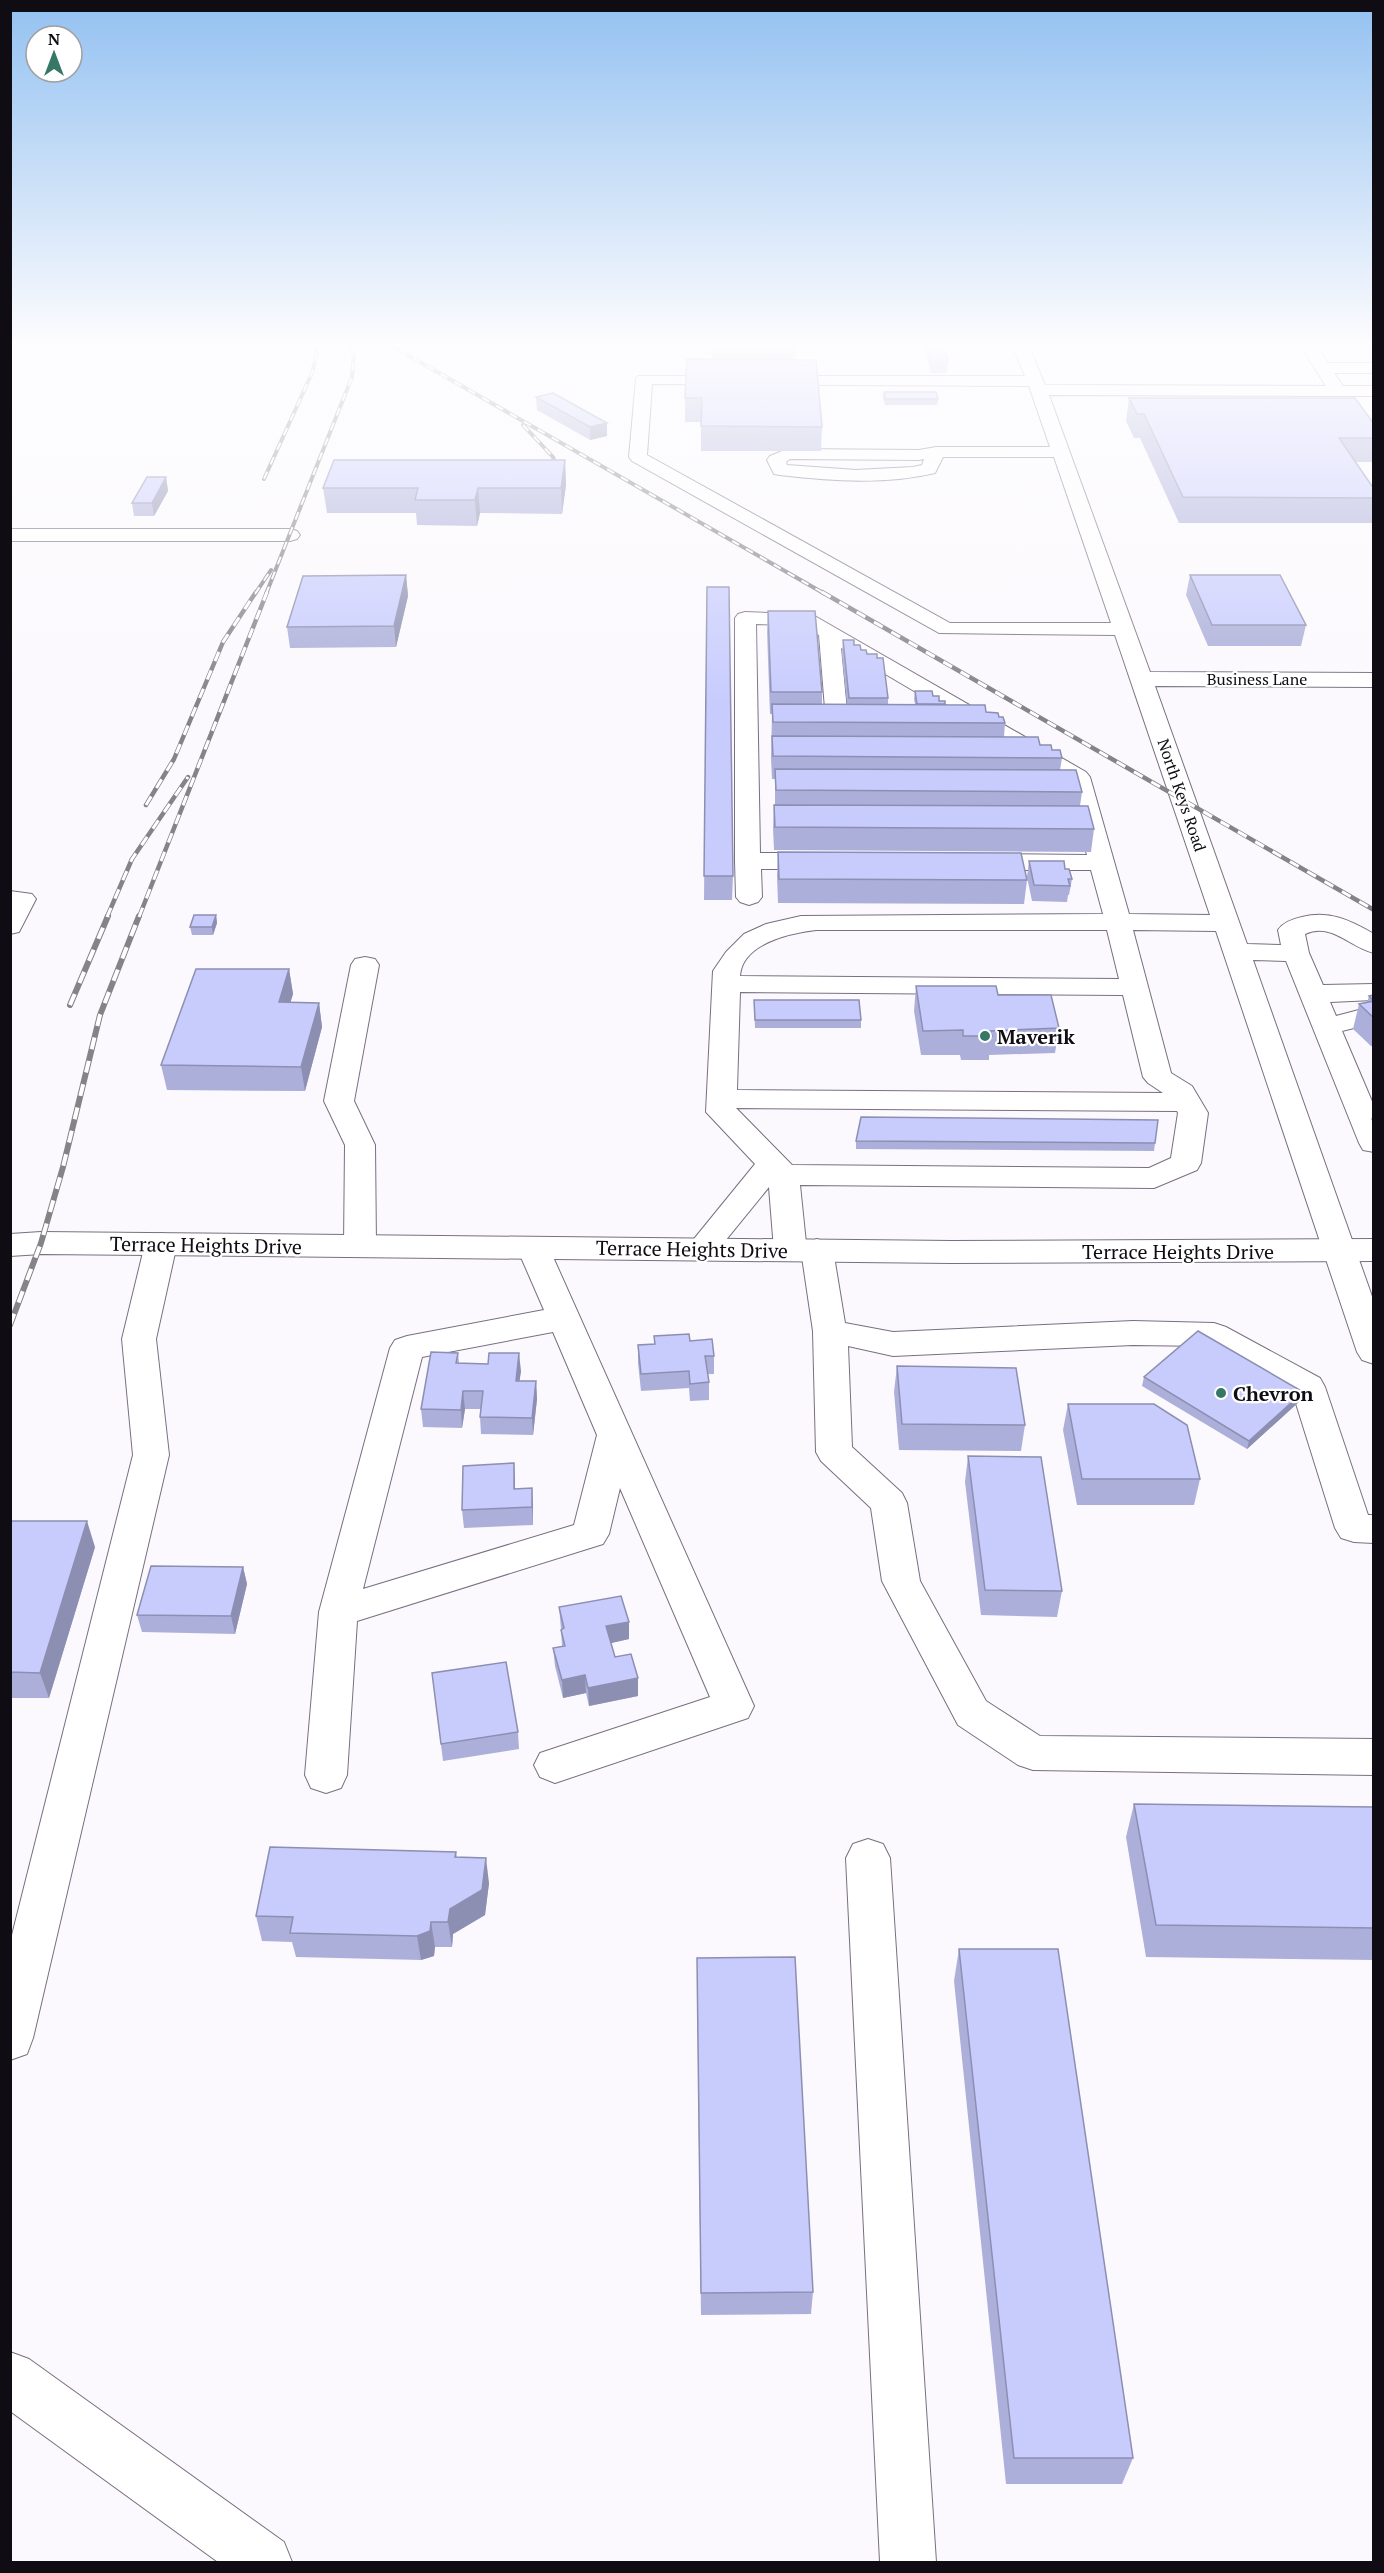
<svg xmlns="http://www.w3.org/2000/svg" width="1384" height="2573" font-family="'PT Serif',serif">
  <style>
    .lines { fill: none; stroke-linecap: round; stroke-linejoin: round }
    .minor-casing { stroke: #786f81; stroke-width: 2 }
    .major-casing { stroke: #786f81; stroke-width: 2 }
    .minor { fill: #fff; fill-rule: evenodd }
    .major { fill: #fff; fill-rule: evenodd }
    .rail-far2-casing { stroke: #858388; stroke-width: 4 }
    .rail-far1-casing { stroke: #858388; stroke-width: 4.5 }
    .rail-casing { stroke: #858388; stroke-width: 6 }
    .rail-far2 { stroke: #fff; stroke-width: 2; stroke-dasharray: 8; stroke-linecap: butt }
    .rail-far1 { stroke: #fff; stroke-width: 3; stroke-dasharray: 10; stroke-linecap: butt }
    .rail { stroke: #fff; stroke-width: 4; stroke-dasharray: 12; stroke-linecap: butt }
    .wall { fill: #acafda }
    .shaded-wall { fill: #8c8fb1 }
    .building { fill: #c8ccfd; stroke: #8c8fb1; stroke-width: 1.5 }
    .poi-dot { fill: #377766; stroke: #fff; stroke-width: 2 }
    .labels { text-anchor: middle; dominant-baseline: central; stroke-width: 4.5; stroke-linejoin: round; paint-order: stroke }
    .far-street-label { font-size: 16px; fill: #0f0c13; stroke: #fff }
    .poi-label { font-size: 20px; font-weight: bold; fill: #0f0c13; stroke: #fff; text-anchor: start }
    .street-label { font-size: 20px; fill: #0f0c13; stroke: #fff }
  </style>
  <rect width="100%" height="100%" fill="#fbf9fd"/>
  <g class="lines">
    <defs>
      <path id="minor" d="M1011,342H1027L1045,385L1326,386L1298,342H1314L1328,363H1374V373H1334L1343,386H1374V396L1049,395L1150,672L1374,673V687L1155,686L1247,944L1281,945L1278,930C1283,922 1293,919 1302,917C1329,910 1350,920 1374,934V953C1349,947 1332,922 1305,934L1309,953L1323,985L1374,984V1000L1330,1002L1336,1016L1374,1006V1023L1342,1031L1374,1106V1152L1363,1150L1359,1143L1286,961L1253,960L1374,1302V1364L1362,1360L1357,1352L1216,931L1133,930L1171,1073L1192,1086L1208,1113L1201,1163L1197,1170L1154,1188L800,1185L806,1243L817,1239L828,1243L833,1250L845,1323L893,1332L1133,1321L1214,1323L1226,1327L1320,1378L1325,1387L1368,1515H1374V1543L1354,1542L1341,1538L1335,1528L1293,1394L1208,1346L1133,1345L893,1356L848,1346L852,1447L902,1493L907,1503L920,1581L986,1701L1040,1736L1374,1739V1775L1033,1770L1018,1765L958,1725L882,1581L871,1508L821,1461L816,1452L813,1331L802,1257L790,1261L779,1257L774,1250L769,1187L712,1257L701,1261L690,1257L685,1250L755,1164L706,1112L713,971L726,952L744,934L766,924L801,916L1103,914L1091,870H977L968,867L964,862L968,857L977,854L1087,855L1067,781L841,648L848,721L845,726L837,728L829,726L826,721L819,635L802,625L756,624L760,853H823L832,856L836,861L832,866L823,869H761L762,897L758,902L749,905L740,902L736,897L735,861V618L738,614L745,612L813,615L1086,772L1090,777L1129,914L1210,915L1115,635L939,633L632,461L629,457L636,379L638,376H1025ZM652,384L1029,386L1050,447H936L919,450L787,449L770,456L767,460L774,474L780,475C831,481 885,485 935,473L943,457H1054L1111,623H950L647,455ZM790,459L919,460L924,459L922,465L913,467L856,470L787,465L786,462ZM816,930H1107L1119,979L740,976C742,943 791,933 816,930ZM740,992L1123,995L1143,1077L1148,1083L1163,1093L737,1090ZM736,1108L1177,1111L1178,1113L1171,1158L1149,1168L792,1165Z
        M10,529H290L297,531L300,535L297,539L290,541H10Z
        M10,891L32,894L36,899L19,932L10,934Z
        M365,957L375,959L379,965L354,1101L375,1145L376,1246L371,1253L360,1257L349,1253L344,1246L345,1145L324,1101L351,965L355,959Z
        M161,1233L172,1237L177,1244L156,1339L169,1455L33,2038L27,2054L10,2060V1943L133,1455L122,1339L145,1244L150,1237Z
        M533,1237L544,1241L549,1248L754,1706L748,1718L555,1783L540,1777L534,1765L540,1753L710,1697L620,1488L609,1534L603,1544L357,1621L347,1775L341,1788L326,1793L311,1788L305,1775L319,1612L390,1348L395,1340L407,1336L544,1310L517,1248L522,1241ZM553,1332L597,1435L574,1525L363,1589L422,1357Z
        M868,1839L883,1844L890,1858L936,2562H880L846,1858L853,1844Z
        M10,2352L29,2359L284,2542L292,2562H218L10,2411Z"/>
      <path id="major" d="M41,1232L952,1241L1374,1239V1261L952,1263L41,1254L10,1256V1234Z"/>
    </defs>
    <!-- minor casing -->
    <use href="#minor" class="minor-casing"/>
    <!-- major casing -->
    <use href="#major" class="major-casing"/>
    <!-- minor -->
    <use href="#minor" class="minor"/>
    <!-- major -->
    <use href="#major" class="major"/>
    <defs>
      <path id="rail-far2" d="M385,342L825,594
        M523,425L553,457L559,475
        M264,479L312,373L317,353L313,342
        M255,594L271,570
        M266,594L352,377L354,355L349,342"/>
      <path id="rail-far1" d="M822,592L1374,910
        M146,805L174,759L223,642L256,592
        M107,917L132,859L188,777
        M139,917L267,592"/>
      <path id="rail" d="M70,1005L108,916
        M10,1325L41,1243L63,1167L100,1015L139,916"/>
    </defs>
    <!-- rail-far2 casing -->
    <use href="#rail-far2" class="rail-far2-casing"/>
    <!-- rail-far1 casing -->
    <use href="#rail-far1" class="rail-far1-casing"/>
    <!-- rail casing -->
    <use href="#rail" class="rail-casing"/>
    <!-- rail-far2 -->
    <use href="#rail-far2" class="rail-far2"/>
    <!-- rail-far1 -->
    <use href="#rail-far1" class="rail-far1"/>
    <!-- rail -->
    <use href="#rail" class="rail"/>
  </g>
  <!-- wall -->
  <path class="wall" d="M712,342L795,355V360L822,427L821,451H701V422H685V398L712,359Z
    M923,342H958V345H943L948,361L947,373H931Z
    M884,392L938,399L937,405H885L883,398Z
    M536,397L607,423V436L590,440L537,410Z
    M1129,398L1374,424V462H1356L1374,489L1373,523H1179L1140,438H1134L1126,421Z
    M565,460L566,485L562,514L480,513L477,526L417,525L416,513H327L323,488Z
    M166,477L168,491L154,516H134L132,503Z
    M406,575L408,596L396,647L290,648L287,627Z
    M1190,575L1306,625L1301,646H1208L1186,595Z
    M707,587L733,876L732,900H704Z
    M768,611L822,692V704H847L842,655L843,640L854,645L867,654L877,658L888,698V704H915L914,699L915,691L933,696L945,704L986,712L999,717L1005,723L1004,737L1040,745L1052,750L1062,758L1060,770L1082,792L1080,806L1094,829L1091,852L774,850L773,828L774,805H775V779H772L771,758L772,714H770L767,632Z
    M778,852L1027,880L1024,904L778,903L777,876Z
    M1029,861L1065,869L1072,879L1069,895H1068L1067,902L1032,901L1027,877Z
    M216,915L217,923L213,935H192L190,927Z
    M289,969L293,994L290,1003H319L322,1027L305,1091L167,1090L161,1065Z
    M916,986L998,995L1059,1028L1055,1053L989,1055V1060H961L960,1055H921L914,1011Z
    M1374,995V1047L1371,1046L1353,1029L1359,1004L1367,1003L1369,996Z
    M754,1000L861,1020V1028H755Z
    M1374,1111V1121L1371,1120Z
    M856,1141L1155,1143L1154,1151L856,1149Z
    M654,1336L690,1341L714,1356V1374H708L709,1382V1400L690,1401L689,1388L641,1391L638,1363V1345L654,1344Z
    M458,1353L459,1363L521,1371L519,1381H536L537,1399L533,1435L481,1434L480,1417L481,1409H465L462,1428L423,1427L421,1409Z
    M897,1366L1025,1425L1021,1451L899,1450L894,1392Z
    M1144,1377L1303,1392L1301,1400L1247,1449L1142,1386Z
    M1068,1404L1200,1479L1194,1505H1077L1063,1430Z
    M968,1456L1062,1591L1057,1617L981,1615L965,1482Z
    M514,1463L515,1489L533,1506V1525L464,1528L462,1510Z
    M10,1521L95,1547L49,1698H10Z
    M243,1567L247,1584L235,1634L142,1632L137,1615Z
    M559,1607L629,1622V1639L611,1643L615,1657L638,1696L589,1706L586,1693L563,1698L555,1666L553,1648L562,1646L561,1629Z
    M432,1673L518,1732L519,1749L443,1761Z
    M1134,1804L1374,1807V1960L1146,1957L1126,1837Z
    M456,1852L457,1858L489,1883L485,1915L453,1934L452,1947H435L434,1956L421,1960L296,1957L292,1942L262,1941L256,1916Z
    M959,1949L1133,2458L1122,2484H1006L954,1981Z
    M697,1983L813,2292L811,2314L701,2315Z"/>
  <!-- shaded-wall -->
  <path class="shaded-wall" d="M607,423V436L590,440V427Z
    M565,460L566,485L562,514L561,488Z
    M166,477L168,491L154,516L152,503Z
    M478,488L480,513L477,526L475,500Z
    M406,575L408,596L396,647L394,626Z
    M216,915L217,923L213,935L212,927Z
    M289,969L293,994L283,1027L279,1002Z
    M319,1003L322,1027L305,1091L301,1067Z
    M519,1353L521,1371L517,1399L516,1381Z
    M536,1381L537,1399L533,1435L532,1418Z
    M463,1391L465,1409L462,1428L461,1410Z
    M1303,1392L1301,1400L1247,1449L1249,1441Z
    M514,1463L515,1481V1507L514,1489Z
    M532,1488L533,1506V1525L532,1507Z
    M87,1521L95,1547L49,1698L40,1673Z
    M243,1567L247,1584L235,1634L231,1616Z
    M629,1622V1639L607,1644L606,1626Z
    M585,1675L586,1693L563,1698L562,1680Z
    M638,1678V1696L589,1706L588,1688Z
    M486,1858L489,1883L485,1915L453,1934L452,1947L448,1922L450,1909Z
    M431,1922L435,1947L434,1956L421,1960L417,1936Z"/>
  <!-- building -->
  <path class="building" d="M712,342H795V355L712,354Z
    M927,342H942L948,361H932Z
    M687,359L816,360L822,427L701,426L702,398H685Z
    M884,392H936L938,399H885Z
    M553,393L607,423L590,427L536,397Z
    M1129,398H1355L1374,424V438H1339L1374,489V498L1183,497L1144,414H1137Z
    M334,460H565L561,488H478L475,500H415L418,488H323Z
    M147,477H166L152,503H132Z
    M406,575L394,626L287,627L303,576Z
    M1190,575H1280L1306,625H1212Z
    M707,587H729L733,876H704Z
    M768,611H815L822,692H771Z
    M843,640H854V645H860L861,650H866L867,654H877V658H883L888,698H849Z
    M915,691H932L933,696H939V701H945V704H917Z
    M772,704L985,705L986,712L998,713L999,717H1003L1005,723L773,722Z
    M772,736L1038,737L1040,745H1051L1052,750H1060L1062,758L773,756Z
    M775,769L1076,770L1082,792L776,790Z
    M774,805L1088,806L1094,829L775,827Z
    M778,852L1021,853L1027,880L779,879Z
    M1029,861H1064L1065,869H1069L1072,879H1068L1070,886L1034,885Z
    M194,915H216L212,927H190Z
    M196,969H289L279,1002L319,1003L301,1067L161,1065Z
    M916,986H996L998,995H1051L1059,1028L990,1031L992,1036H963V1030L923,1031Z
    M1374,995V1001L1369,996Z
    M754,1000H859L861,1020H755Z
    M1374,1001V1018L1359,1004Z
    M861,1117L1158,1120L1155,1143L856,1141Z
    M1198,1331L1303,1392L1249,1441L1144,1377Z
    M689,1334L690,1341L712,1339L714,1356H705L709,1382L690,1384L689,1371L641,1374L638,1345L655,1344L654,1336Z
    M431,1352L458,1353L456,1363L488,1364L489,1353H519L516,1381H536L532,1418L480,1417L483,1391H463L461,1410L421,1409Z
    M897,1366L1016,1368L1025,1425L902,1424Z
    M1068,1404H1154L1187,1425L1200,1479H1082Z
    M968,1456L1041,1457L1062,1591L985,1590Z
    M514,1463V1489L532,1488V1507L462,1510L463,1466Z
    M10,1521H87L40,1673L10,1672Z
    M151,1566L243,1567L231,1616L137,1615Z
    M621,1596L629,1622L606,1626L615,1657L631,1654L638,1678L588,1688L585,1675L562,1680L553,1648L565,1646L561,1630L564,1628L559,1607Z
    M506,1662L518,1732L441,1744L432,1673Z
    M1134,1804L1374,1807V1928L1156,1925Z
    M270,1847L456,1852L455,1857L486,1858L482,1890L450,1909L448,1922H431L430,1931L417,1936L290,1933L293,1917L256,1916Z
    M959,1949H1058L1133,2458H1014Z
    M795,1957L813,2292L701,2293L697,1958Z"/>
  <!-- sky -->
  <linearGradient id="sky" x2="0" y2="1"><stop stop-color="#93c1f1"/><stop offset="0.49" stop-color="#fdfcfe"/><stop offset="1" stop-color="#fdfcfe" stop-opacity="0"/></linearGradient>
  <rect width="1384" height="702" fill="url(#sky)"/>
  <!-- markers -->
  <g class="poi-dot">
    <circle cx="985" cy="1036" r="6"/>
    <circle cx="1221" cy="1393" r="6"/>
  </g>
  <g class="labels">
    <!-- far-street labels -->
    <g class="far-street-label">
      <text x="1257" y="679">Business Lane</text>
      <text transform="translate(1182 795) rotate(71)">North Keys Road</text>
    </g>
    <!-- poi labels -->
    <g class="poi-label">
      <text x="997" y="1036">Maverik</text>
      <text x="1233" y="1393">Chevron</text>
    </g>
    <!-- street labels -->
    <g class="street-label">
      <text transform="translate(206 1245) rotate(1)">Terrace Heights Drive</text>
      <text transform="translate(692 1249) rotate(1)">Terrace Heights Drive</text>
      <text x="1178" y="1251">Terrace Heights Drive</text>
    </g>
  </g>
  <!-- border -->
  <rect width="1384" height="2573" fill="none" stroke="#0f0c13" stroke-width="24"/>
  <!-- north arrow -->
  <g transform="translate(54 54)"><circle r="28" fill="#ffffff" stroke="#9f9ea1" stroke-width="1.5"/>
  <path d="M0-4.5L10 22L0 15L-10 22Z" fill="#377766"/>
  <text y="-9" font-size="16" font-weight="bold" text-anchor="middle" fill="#0f0c13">N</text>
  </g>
</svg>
